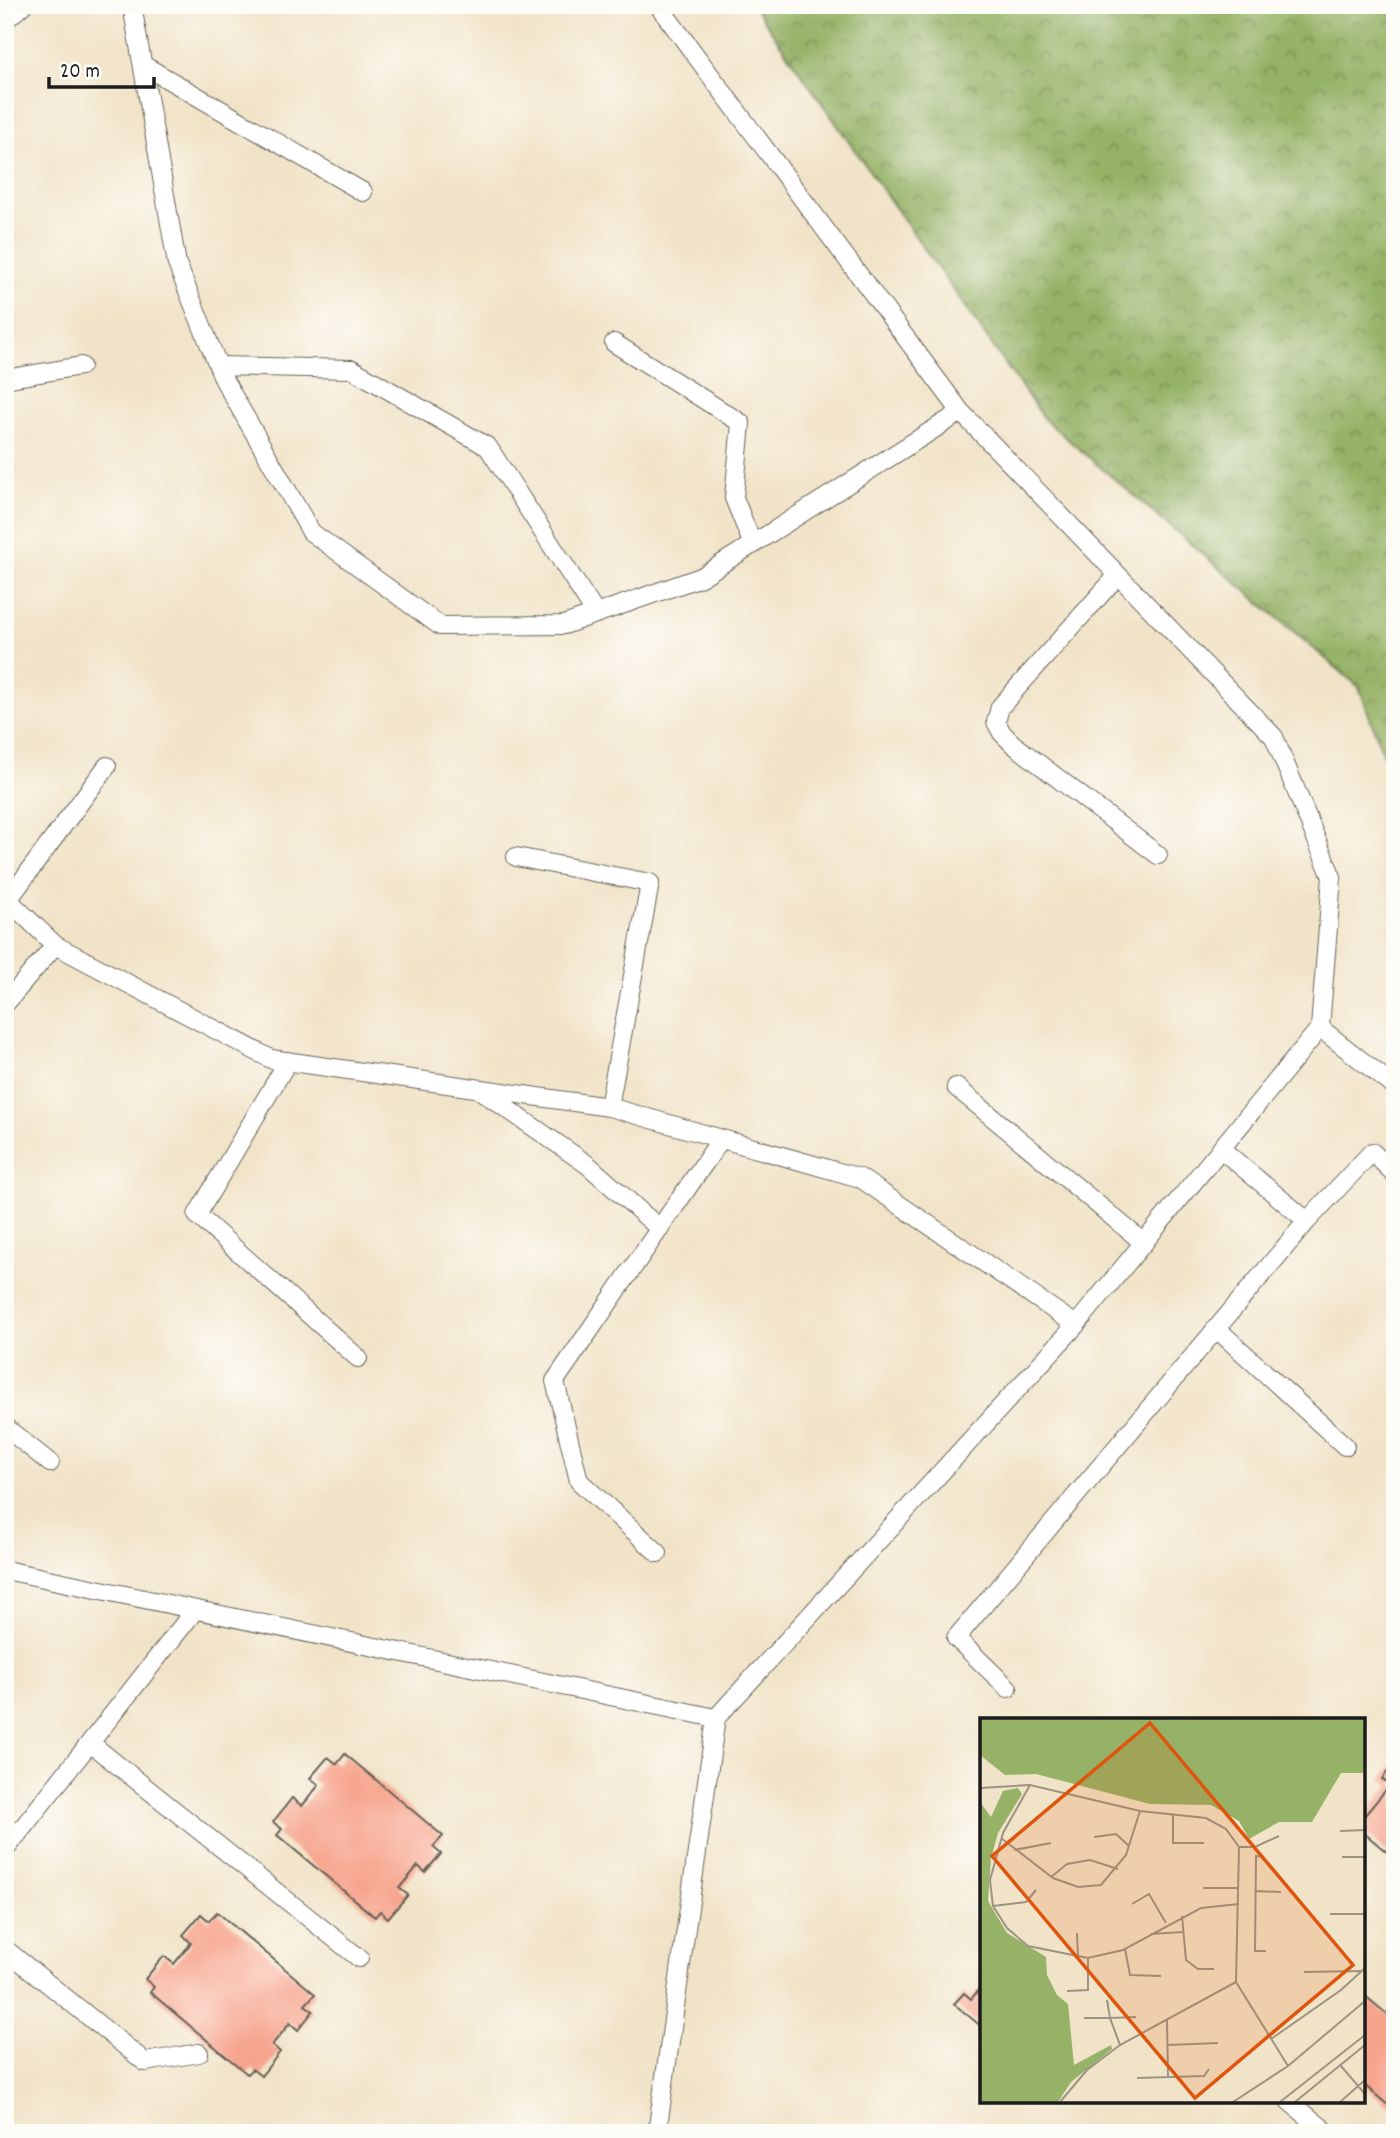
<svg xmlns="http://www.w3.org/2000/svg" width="1400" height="2138" font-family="Dekko,sans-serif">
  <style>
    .forest { fill: url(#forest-crowns); stroke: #586741; stroke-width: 2 }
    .building { fill: #f7a48d }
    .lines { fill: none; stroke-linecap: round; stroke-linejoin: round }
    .service-casing { stroke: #676258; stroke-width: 20 }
    .service { stroke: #fff; stroke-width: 18 }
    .inset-road { fill: none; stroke: #9c9383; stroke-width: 2 }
    .view { fill: #de560d; fill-opacity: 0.15; stroke: #de560d; stroke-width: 3.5 }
    .inset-edge { fill: none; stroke: #1c1c1c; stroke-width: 3.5 }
  </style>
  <defs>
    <pattern id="forest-crowns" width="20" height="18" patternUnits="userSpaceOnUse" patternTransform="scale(1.75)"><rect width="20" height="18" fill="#95b266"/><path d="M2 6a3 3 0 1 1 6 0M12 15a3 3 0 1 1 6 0" fill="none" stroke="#799053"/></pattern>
  </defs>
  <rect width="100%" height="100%" fill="#fdfcf7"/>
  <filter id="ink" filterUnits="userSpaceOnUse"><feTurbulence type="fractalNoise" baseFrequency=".0143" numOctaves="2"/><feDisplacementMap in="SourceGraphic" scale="14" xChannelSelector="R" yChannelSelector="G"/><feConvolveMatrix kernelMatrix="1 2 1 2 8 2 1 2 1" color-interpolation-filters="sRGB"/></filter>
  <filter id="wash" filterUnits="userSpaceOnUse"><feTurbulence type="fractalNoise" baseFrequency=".00686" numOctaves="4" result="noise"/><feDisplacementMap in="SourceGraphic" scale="28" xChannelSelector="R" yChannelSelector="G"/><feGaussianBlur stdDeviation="1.57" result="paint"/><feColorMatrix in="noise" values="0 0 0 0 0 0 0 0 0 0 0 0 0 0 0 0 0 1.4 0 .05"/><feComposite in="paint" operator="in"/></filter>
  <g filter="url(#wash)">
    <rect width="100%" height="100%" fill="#f1e3c7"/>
    <!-- forest -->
    <path class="forest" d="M753,5H1395V787L1359,687L1044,419Z"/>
    <g id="blocks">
      <!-- building -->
      <path class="building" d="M345,1754L443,1836L433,1847L441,1854L425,1872L418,1866L399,1888L408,1895L388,1918L380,1911L375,1917L277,1835L282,1829L273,1822L292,1798L302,1806L319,1785L310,1778L328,1757L337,1764Z
        M1392,1766L1395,1768V1859L1363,1832V1813L1365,1815L1390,1785L1382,1779Z
        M217,1912L315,1994L305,2005L313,2011L298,2030L290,2023L272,2045L280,2052L261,2076L252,2069L247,2074L150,1992L154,1987L145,1979L164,1956L174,1964L191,1943L183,1935L201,1914L209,1921Z
        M982,1986V2027L954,2004L964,1993L971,1999Z
        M1363,1994L1395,2021V2111L1363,2084Z"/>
    </g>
  </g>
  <g filter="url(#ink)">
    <use href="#blocks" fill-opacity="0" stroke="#676258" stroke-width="2"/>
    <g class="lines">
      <defs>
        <path id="service" d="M132,5L177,264L224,380L311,532L440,626L564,625L701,577L961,412
          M5,20L23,5
          M143,65L363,192
          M614,343L741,423L734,498L753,545
          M218,366L352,369L488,447L596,614
          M5,379L81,366
          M1118,575L1000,707L996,722L1002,733L1013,744L1158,855
          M516,857L650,883L609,1107
          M5,897L55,945L271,1059L609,1107L860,1178L1076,1325
          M8,900L107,766
          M5,1004L55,945
          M1320,1028L1395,1087
          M288,1061L197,1215L358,1358
          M956,1087L1144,1243
          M480,1090L588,1165L660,1229
          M1221,1149L1307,1221
          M1216,1328L1345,1446
          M5,1427L50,1463
          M658,1553L579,1481L555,1381L721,1139
          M5,1570L716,1718
          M1008,1688L956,1638L1307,1221L1372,1152L1395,1174
          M90,1743L359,1958
          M5,1850L195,1610
          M5,1949L145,2062L199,2053
          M1289,2101L1328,2133
          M657,2133L716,1718L1076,1325L1320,1028L1332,877L1274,737L961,412L658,5"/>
      </defs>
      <!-- service casing -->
      <use href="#service" class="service-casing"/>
      <!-- service -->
      <use href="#service" class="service"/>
    </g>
  </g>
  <!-- overview -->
  <g transform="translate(980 1718)">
    <rect width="385" height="385" fill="#f1e3c7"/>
    <path d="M0,1H384V55H361L332,104H299L269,121L259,103L231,87L170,86L56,56L25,57L0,37ZM38,70L42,76L18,115L11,140L8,183L27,215L66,239L67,257L77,277L88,286L94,347L131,327L132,331L91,364L78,384H0V84L11,99L23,73Z" fill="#95b266"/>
    <path class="inset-road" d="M50,67L23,115L10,162L13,188L27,210L48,228L108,240L143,232L221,190L259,186M0,70L50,67L160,93L226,100L246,111L259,129L256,264L308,348M193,97V125H224M360,113L385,112M114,119L136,116L149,128M21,120L73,160L98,169L121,167L146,137L160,93M259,129H275L299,118M34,132L71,125M284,139L276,138L275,233H286M362,139H385M71,159L87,146L110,142L138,151M223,170H259M275,173L301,174M152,186L169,176L186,205M13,188L46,184L56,172M350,196H385M202,198L206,242L218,251H234M97,215L98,239M171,216L203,214M145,231L150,257L181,258M324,254L381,253M87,273L108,272V240M127,282L130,300L156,299M104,300H130L140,327M187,302L188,358M291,321L361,272L385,250M187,327L238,325M361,348L385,376M157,360L224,358L229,351M80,384L107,352L140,327L256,264M253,384L308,348L385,283M300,384L385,317M315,384L385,327M360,384L385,362"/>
    <path class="view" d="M170,5L373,247L215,380L12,138Z"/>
    <rect width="385" height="385" class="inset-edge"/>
  </g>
  <!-- margin -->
  <rect width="1400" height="2138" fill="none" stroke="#fdfcf7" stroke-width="28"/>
  <!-- scale -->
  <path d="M49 77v10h105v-10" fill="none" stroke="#1c1c1c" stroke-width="3.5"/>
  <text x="60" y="77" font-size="21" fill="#1c1c1c" stroke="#fdfcf7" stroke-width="5" paint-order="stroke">20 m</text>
</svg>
